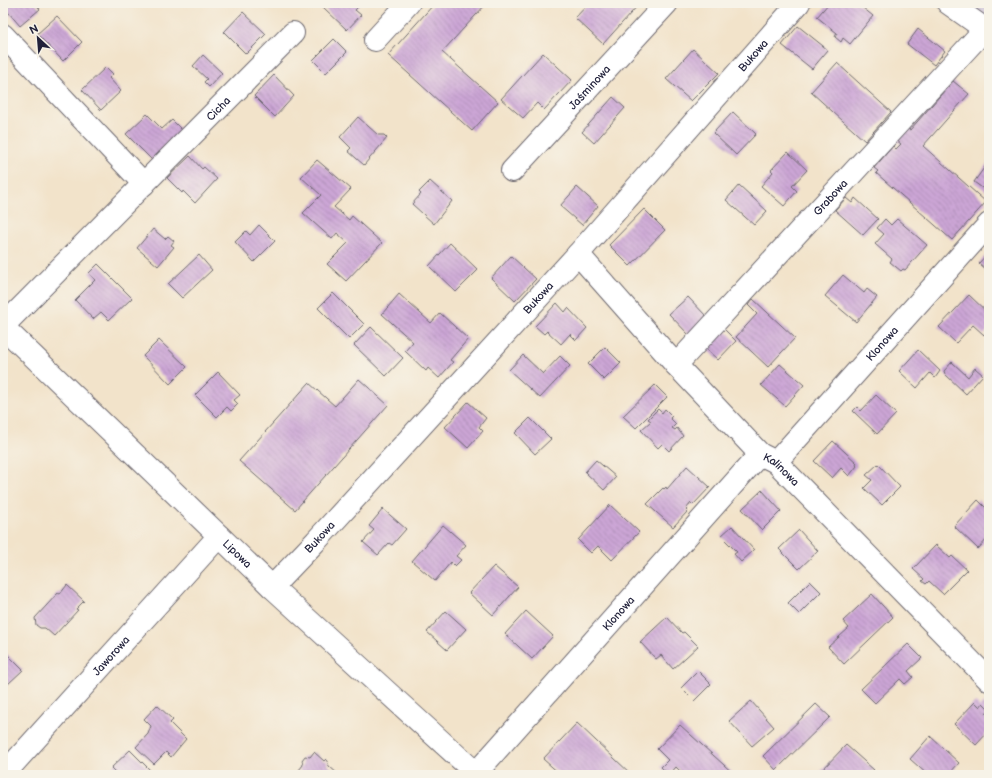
<svg xmlns="http://www.w3.org/2000/svg" width="992" height="778" font-family="'Balsamiq Sans',sans-serif">
  <style>
    .railway { fill: #c9bfd7 }
    .building { fill: url(#building-back-hatch) }
    .lines { fill: none; stroke-linecap: round; stroke-linejoin: round }
    .minor-casing { stroke: #6b666d; stroke-width: 24 }
    .minor { stroke: #fff; stroke-width: 22 }
    .labels { text-anchor: middle; dominant-baseline: central; stroke-width: 3.5; stroke-linejoin: round; paint-order: stroke }
    .street-label { font-size: 11px; fill: #22223b; stroke: #f7f3e8 }
  </style>
  <defs>
    <pattern id="building-back-hatch" width="6" height="6" patternUnits="userSpaceOnUse"><rect width="6" height="6" fill="#cca6d6"/><path d="M-1 5l2 2M0 0l6 6M5-1l2 2" fill="none" stroke="#a587af"/></pattern>
  </defs>
  <rect width="100%" height="100%" fill="#f7f3e8"/>
  <filter id="ink" filterUnits="userSpaceOnUse"><feTurbulence type="fractalNoise" baseFrequency=".025" numOctaves="2"/><feDisplacementMap in="SourceGraphic" scale="8" xChannelSelector="R" yChannelSelector="G"/><feConvolveMatrix kernelMatrix="1 2 1 2 8 2 1 2 1" color-interpolation-filters="sRGB"/></filter>
  <filter id="wash" filterUnits="userSpaceOnUse"><feTurbulence type="fractalNoise" baseFrequency=".012" numOctaves="4" result="noise"/><feDisplacementMap in="SourceGraphic" scale="16" xChannelSelector="R" yChannelSelector="G"/><feGaussianBlur stdDeviation="0.9" result="paint"/><feColorMatrix in="noise" values="0 0 0 0 0 0 0 0 0 0 0 0 0 0 0 0 0 1.4 0 .05"/><feComposite in="paint" operator="in"/></filter>
  <g filter="url(#wash)">
    <rect width="100%" height="100%" fill="#f2e3ca"/>
    <!-- railway -->
    <path class="railway" d="M965,3H989V20Z"/>
    <g id="blocks">
      <!-- building -->
      <path class="building" d="M7,3H35L40,9L20,26L3,6Z
        M327,3H362L355,10L361,15L347,30L323,7Z
        M435,3H487L442,52L498,102L472,131L388,55Z
        M589,3H640L603,44L575,18Z
        M829,3H857L873,16L850,44L843,38L841,42L835,37L837,33L817,17Z
        M243,12L266,34L246,54L224,32Z
        M57,16L82,42L63,61L37,34Z
        M798,26L828,50L812,69L782,45Z
        M918,29L945,51L934,65L907,44Z
        M334,39L347,52L326,73L313,60Z
        M693,49L719,73L691,101L666,79Z
        M543,53L572,80L544,110L537,103L523,118L501,99Z
        M203,55L222,73L209,87L204,82L207,79L193,66Z
        M837,63L891,112L865,141L811,92Z
        M106,67L113,74L109,78L121,91L101,110L82,90Z
        M274,75L294,96L275,117L254,96Z
        M953,81L969,94L923,146L986,202L952,240L876,173L878,171L874,168L893,146L896,149L901,144L896,140L907,128L910,130Z
        M613,97L625,108L594,143L582,132Z
        M733,112L756,134L736,155L713,133Z
        M147,114L162,129L172,120L183,131L153,161L126,134Z
        M358,117L378,135H384L387,138L364,165L348,151L351,148L340,137Z
        M788,152L807,170L792,186L797,191L784,206L761,186L773,172L771,170Z
        M190,156L202,169L204,167L217,179L195,203L183,191L182,193L167,178Z
        M317,160L351,189L334,207L349,220L352,216L382,243L346,281L327,264L348,243L337,233L332,239L303,213L321,195L301,177Z
        M989,161V193L974,182Z
        M430,181L452,201L434,224L412,204L421,194L419,192Z
        M739,185L767,211L754,225L726,200Z
        M577,187L598,206L582,225L560,206Z
        M846,198L852,203L855,198L878,219L863,235L835,210Z
        M644,209L665,230L630,266L609,245Z
        M885,219L891,225L897,219L927,245L905,270L903,269L901,271L890,262L892,259L875,244L884,234L877,228Z
        M259,225L275,241L254,262L235,242L246,231L250,235Z
        M153,229L165,239L168,236L174,241L171,245L174,247L158,266L137,248Z
        M450,243L478,270L456,292L429,266Z
        M989,252V272L979,263Z
        M199,255L212,270L182,298L168,284Z
        M511,256L536,279L515,301L491,278Z
        M98,264L132,298L109,320L101,312L93,319L75,300L95,280L89,273Z
        M843,275L864,293L867,289L877,297L856,322L825,296Z
        M333,293L364,324L349,339L318,308Z
        M399,294L431,323L440,313L468,339L450,360L453,362L439,378L428,368L426,371L405,351L413,342L382,314Z
        M969,295L989,314V329L984,335L973,325L956,343L939,327Z
        M688,297L707,317L689,335L669,314Z
        M753,299L795,338L768,367L736,337L757,314L748,305Z
        M557,303L565,312L568,308L587,328L576,340L570,334L561,344L547,331L544,334L535,326Z
        M371,327L403,358L386,376L354,345Z
        M723,328L736,341L718,360L704,347Z
        M159,340L187,367L170,384L143,356Z
        M605,347L621,363L604,380L588,364Z
        M918,350L940,371L935,378L930,373L917,388L899,371Z
        M523,355L543,374L560,356L570,366L540,398L509,370Z
        M952,362L968,377L975,368L983,375L966,394L945,374L944,371Z
        M780,364L804,385L785,406L761,385Z
        M218,372L240,395L234,400L238,404L231,411L227,407L217,417L195,395Z
        M359,379L388,405L295,510L239,461L309,383L335,406Z
        M655,385L667,397L636,428L623,416Z
        M876,395L896,414L877,434L853,411L857,407L861,411Z
        M468,402L486,418L479,427L483,431L468,448L445,427Z
        M658,409L662,413L665,409L672,416L670,418L676,424L672,428L675,430L677,428L683,436L669,451L662,444L658,448L641,430L651,421L648,419Z
        M530,418L551,439L535,454L515,433Z
        M833,441L857,463L856,465L857,466L849,476L841,468L832,478L814,461Z
        M596,460L616,477L604,490L585,472Z
        M878,464L900,487L882,505L864,488L872,480L866,475Z
        M687,466L710,487L693,505L691,503L686,509L688,511L673,527L647,504L663,488L664,489L666,487L667,489Z
        M762,490L781,511L762,530L742,509Z
        M978,500L989,511V537L978,549L954,526Z
        M610,505L639,532L612,560L598,546L591,553L578,540Z
        M383,509L406,529L392,545L389,543L378,555L363,542L374,530L369,526Z
        M443,525L466,545L456,556L461,560L455,566L451,562L435,581L412,561Z
        M732,526L754,550L741,562L734,554L737,552L721,536Z
        M799,530L818,551L799,569L779,549Z
        M936,545L950,558L952,556L967,570L943,594L929,581L926,584L922,581L924,579L913,569Z
        M494,566L518,587L493,615L469,593Z
        M810,581L821,592L799,614L788,603Z
        M67,585L84,601L76,609L78,610L54,636L45,628H40L36,625L35,618L58,593L60,594Z
        M872,594L893,617L844,664L828,647L849,628L843,621Z
        M446,611L466,629L447,650L427,632Z
        M526,611L553,636L532,659L505,634Z
        M667,617L682,633L684,632L698,646L673,669L661,655L656,659L640,642Z
        M908,644L922,658L908,671L913,677L905,684L900,679L875,703L861,689Z
        M3,650L23,670L8,684L3,678Z
        M698,671L711,684L694,701L681,688Z
        M751,701L774,727L752,746L729,721Z
        M975,702L980,707L983,703L989,709L986,713L989,716V731L976,745L954,724Z
        M816,704L830,717L776,770L763,756Z
        M157,705L173,720L170,723L186,739L171,757L166,752L154,764L136,747L148,734L151,726L144,719Z
        M577,723L632,775H561L543,759Z
        M680,725L735,775H684L676,767L669,775L661,767L668,760L657,749Z
        M930,736L959,763L948,775H928L910,759Z
        M846,745L874,770L869,775H825L821,771Z
        M130,750L155,775H118L111,768Z
        M314,752L324,761L326,759L329,766L339,775H305L299,770L303,765L302,760L305,756L310,757Z"/>
    </g>
  </g>
  <g filter="url(#ink)">
    <use href="#blocks" fill-opacity="0" stroke="#6b666d" stroke-width="1"/>
    <g class="lines">
      <defs>
        <g id="minor">
          <path d="M948,3L989,32"/>
          <path d="M3,35L144,184"/>
          <path d="M375,40L409,3"/>
          <path id="s1" d="M512,171L667,3"/>
          <path id="s2" d="M578,254L676,365L760,454L776,462L989,680"/>
          <path id="s3" d="M3,326L293,33"/>
          <path id="s4" d="M3,327L272,587L478,775"/>
          <path id="s5" d="M676,365L985,29"/>
          <path id="s6" d="M776,462L989,224"/>
          <path id="s7" d="M272,587L316,541L578,254L799,3"/>
          <path id="s8" d="M476,773L760,454"/>
          <path id="s9" d="M3,775L219,536"/>
        </g>
      </defs>
      <!-- minor casing -->
      <use href="#minor" class="minor-casing"/>
      <!-- minor -->
      <use href="#minor" class="minor"/>
    </g>
  </g>
  <g class="labels">
    <!-- street labels -->
    <g class="street-label">
      <text stroke="none"><textPath href="#s7" startOffset="717">Bukowa</textPath></text>
      <text stroke="none"><textPath href="#s1" startOffset="114">Jaśminowa</textPath></text>
      <text stroke="none"><textPath href="#s3" startOffset="306">Cicha</textPath></text>
      <text stroke="none"><textPath href="#s5" startOffset="228">Grabowa</textPath></text>
      <text stroke="none"><textPath href="#s7" startOffset="393">Bukowa</textPath></text>
      <text stroke="none"><textPath href="#s6" startOffset="159">Klonowa</textPath></text>
      <text stroke="none"><textPath href="#s2" startOffset="297">Kalinowa</textPath></text>
      <text stroke="none"><textPath href="#s7" startOffset="69">Bukowa</textPath></text>
      <text stroke="none"><textPath href="#s4" startOffset="326">Lipowa</textPath></text>
      <text stroke="none"><textPath href="#s8" startOffset="214">Klonowa</textPath></text>
      <text stroke="none"><textPath href="#s9" startOffset="161">Jaworowa</textPath></text>
    </g>
  </g>
  <!-- margin -->
  <rect width="992" height="778" fill="none" stroke="#f7f3e8" stroke-width="16"/>
  <!-- north arrow -->
  <g transform="translate(38 38) rotate(334)" stroke="#f7f3e8" stroke-width="3" paint-order="stroke">
  <path d="M0-3L7 15L0 10L-7 15Z" fill="#22223b"/>
  <text y="-6" font-size="11" font-weight="bold" text-anchor="middle" fill="#22223b">N</text>
  </g>
</svg>
